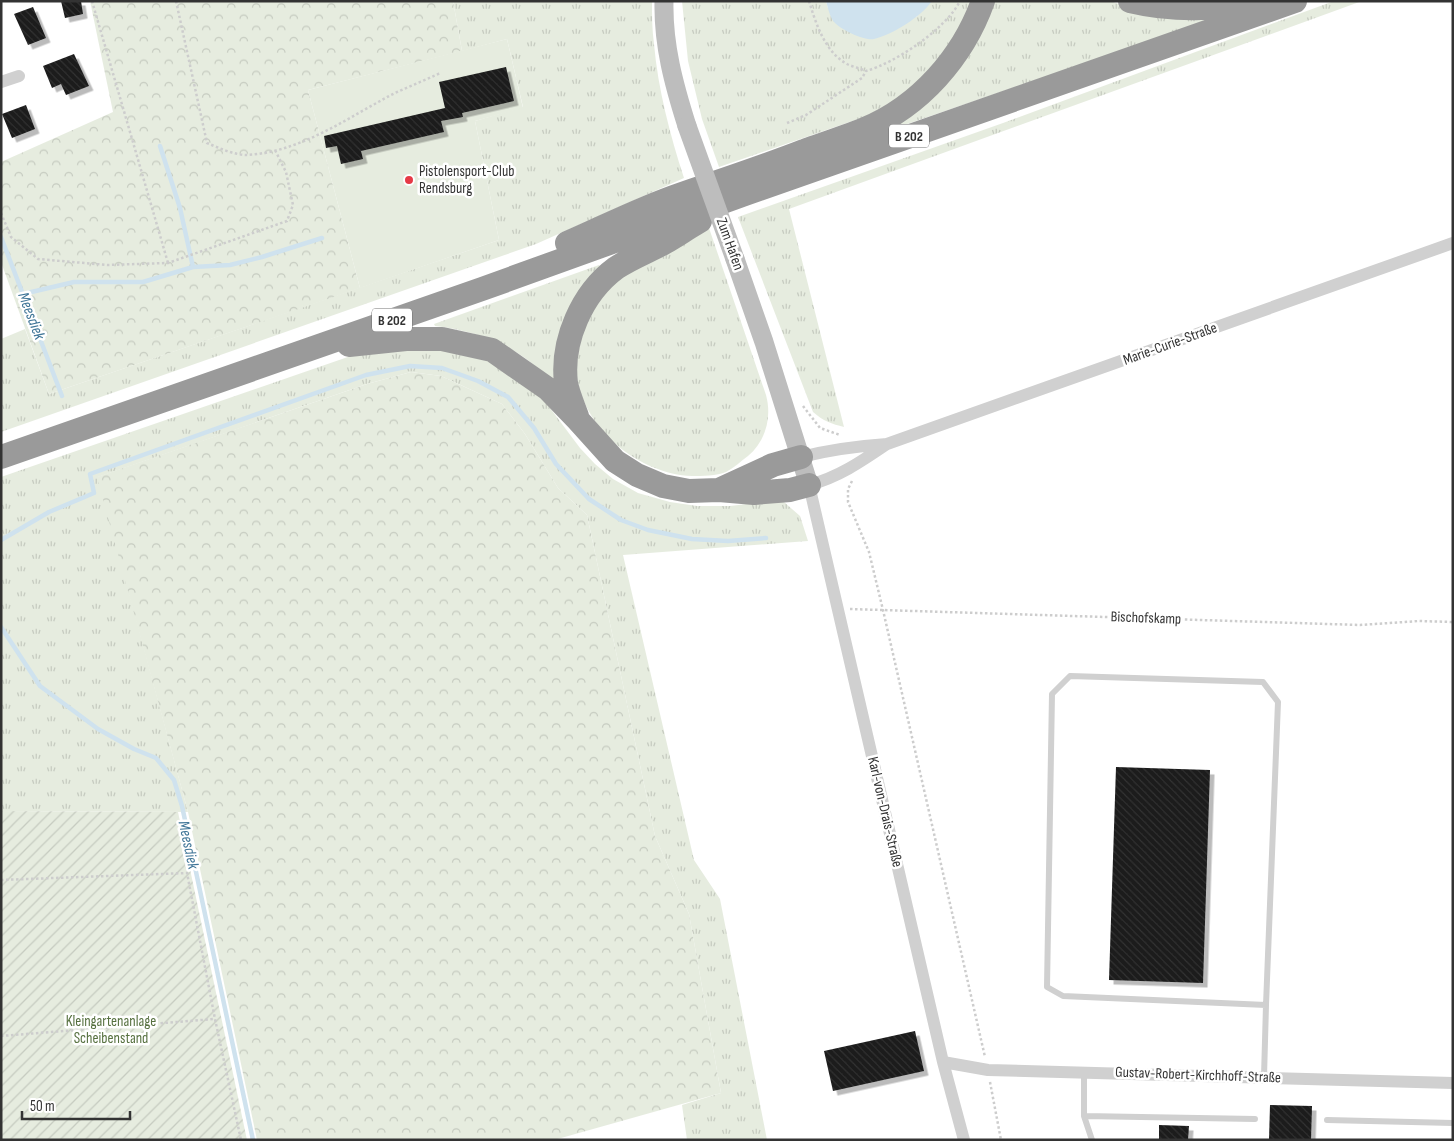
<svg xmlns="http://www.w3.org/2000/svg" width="1454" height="1141" font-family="'Sofia Sans Condensed',sans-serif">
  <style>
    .grass { fill: url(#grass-tufts) }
    .forest { fill: url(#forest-crowns) }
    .garden { fill: url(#garden-furrows) }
    .pitch { fill: #e6ecdf }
    .water { fill: #cfe2ee }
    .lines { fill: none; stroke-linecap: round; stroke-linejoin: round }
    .stream { stroke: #cfe2ee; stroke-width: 4.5 }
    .building { fill: url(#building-back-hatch); filter: url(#shadow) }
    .path { stroke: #cdcdcd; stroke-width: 2.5; stroke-dasharray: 2.5 2.5; stroke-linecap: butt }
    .lane { stroke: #d0d0d0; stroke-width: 6 }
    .street { stroke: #d0d0d0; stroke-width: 12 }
    .secondary { stroke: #bdbdbd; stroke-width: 19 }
    .highway { stroke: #9a9a9a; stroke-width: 24 }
    .secondary-bridge { stroke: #bdbdbd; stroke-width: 19 }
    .poi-dot { fill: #e63946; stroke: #fff; stroke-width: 2 }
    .labels { text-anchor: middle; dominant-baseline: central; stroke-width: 5; stroke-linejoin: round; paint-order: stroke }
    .shield { fill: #fff; stroke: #707070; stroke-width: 1 }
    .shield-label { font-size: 14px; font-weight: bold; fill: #333 }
    .poi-label { font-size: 15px; fill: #333; stroke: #fff; text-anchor: start }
    .street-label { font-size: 15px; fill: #333; stroke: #fff }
    .park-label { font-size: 15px; fill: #56703f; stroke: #fff }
    .water-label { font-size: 16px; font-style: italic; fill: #3f7597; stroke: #fff }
  </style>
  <defs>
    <pattern id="grass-tufts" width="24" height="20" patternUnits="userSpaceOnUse" patternTransform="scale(1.25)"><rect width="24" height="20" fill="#e6ecdf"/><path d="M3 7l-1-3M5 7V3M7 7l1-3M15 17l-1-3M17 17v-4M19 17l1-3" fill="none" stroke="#c6cbc0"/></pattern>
    <pattern id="forest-crowns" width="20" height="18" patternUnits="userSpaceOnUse" patternTransform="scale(1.25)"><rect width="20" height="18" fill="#e6ecdf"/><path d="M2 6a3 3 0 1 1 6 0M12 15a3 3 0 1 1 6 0" fill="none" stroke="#c6cbc0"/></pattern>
    <pattern id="garden-furrows" width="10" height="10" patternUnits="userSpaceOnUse" patternTransform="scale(1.25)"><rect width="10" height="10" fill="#e6ecdf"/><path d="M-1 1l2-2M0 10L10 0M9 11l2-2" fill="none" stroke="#c6cbc0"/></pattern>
    <pattern id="building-back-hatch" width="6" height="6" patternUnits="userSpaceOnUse" patternTransform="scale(1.25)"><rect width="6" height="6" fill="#1a1a1a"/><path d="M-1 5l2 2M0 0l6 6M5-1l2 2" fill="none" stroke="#333"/></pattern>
    <filter id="shadow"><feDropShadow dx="4.5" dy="4.5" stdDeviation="0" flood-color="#0004"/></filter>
  </defs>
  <rect width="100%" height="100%" fill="#fff"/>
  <!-- grass -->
  <path class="grass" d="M453,1H652C652,15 652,30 654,44C658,89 670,135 684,178L536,244L1,432V339L25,329L49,394L499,240L475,121L523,107L507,39L462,51Z
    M682,1H826L828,8L916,17L932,1H975L950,47L915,84L893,101L867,116L719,167L702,119L688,61Z
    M992,1H1110L1122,5L1213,19L849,144L883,127Z
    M1334,1H1362L789,209L844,427C832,424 823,421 813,412L738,217L1003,123Z
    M709,228L766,395C772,417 766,441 748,456C741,461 734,468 726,472C717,476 702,476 692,476C640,474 585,431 577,377C575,365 578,355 580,343C582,335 583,325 587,318C591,310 609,283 616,278C624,271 636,267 646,262C667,250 688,239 709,228Z
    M599,265L601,267L562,390C551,380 541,370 529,361C501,340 469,330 435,326L434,324Z
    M414,344L484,358L541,396L580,448L595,464L613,479L638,493L670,502L697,506H730L772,501L784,502L800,516L808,541L623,555L694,860L720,899L767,1140H687L682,1105L721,1093L689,914L655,836L587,515L558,488L525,434L502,404L441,376L411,372L367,384L98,477L188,812L1,811V477L368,350Z"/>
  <!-- forest -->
  <path class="forest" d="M90,1H453L462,51L308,90L360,288L49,394L1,262V162L113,112Z
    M411,372L441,376L502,404L525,434L558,488L587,515L655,836L689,914L721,1093L554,1140H257L188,812L97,477L367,384Z"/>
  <!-- garden -->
  <path class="garden" d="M1,811L178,812L247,1140H1Z"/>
  <!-- pitch -->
  <path class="pitch" d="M507,39L523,108L475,121L499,240L360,288L308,90Z"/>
  <!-- water -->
  <path class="water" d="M826,1H932C922,16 892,35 874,39C864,41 842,30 835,23C830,18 828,8 826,1Z"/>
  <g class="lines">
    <!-- stream -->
    <path class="stream" d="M1,237L62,396
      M193,267L230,265L262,257L322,238
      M23,294L74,282H143L193,267L180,208L160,146
      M1,540L49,512L94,493L90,474L366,375L410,366L442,368L478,381L508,397L534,428L556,464L589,499L621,520L648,530L692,539L728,541L766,538
      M1,627L40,686L98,729L134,749L156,758L174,780L182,806L253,1140"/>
  </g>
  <!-- building -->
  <path class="building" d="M61,1H81L83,14L65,18Z
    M33,7L46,38L28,45L14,14Z
    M74,54L89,86L66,95L61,84L52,88L43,66Z
    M506,67L514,101L462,113L463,117L441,121L444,132L361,151L363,159L341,164L337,146L326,148L324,136L445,108L439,82Z
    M26,105L35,129L12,138L2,114Z
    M1116,767L1210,770L1203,983L1109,980Z
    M915,1031L924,1071L833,1091L824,1051Z
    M1270,1105L1312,1106L1311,1140H1269Z
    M1159,1125L1189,1126L1188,1140H1159Z"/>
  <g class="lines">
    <!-- path -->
    <path class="path" d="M92,1L168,263
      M176,1L207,143C219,148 234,155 247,155C300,152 346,119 391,95C407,87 424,81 440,73
      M809,1C816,24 825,52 847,64C853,67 860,68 866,71
      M787,123L806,115L862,78L866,71C895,63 946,29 960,1
      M1,213L11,237L38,259L107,265L168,263L287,221L293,205L286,172L275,150
      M803,406L820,428L840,435
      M852,481L848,489V502L869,552L883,610L985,1057
      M850,609L1360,625L1419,621L1453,622
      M1,880L187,873L215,1019L241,1140
      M1,1036L214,1019
      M990,1082L1001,1140"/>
    <!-- lane -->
    <path class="lane" d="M1084,1072V1116L1092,1140
      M1264,1077L1266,1005L1063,996L1047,987L1052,694L1070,676L1263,682L1278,702L1266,1005
      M1084,1116L1255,1119
      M1327,1120L1453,1123"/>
    <!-- street -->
    <path class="street" d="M1,82L19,76
      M801,457C829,450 858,446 887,444
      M943,1062L988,1070L1453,1083
      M964,1140L943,1062L809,485C839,477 862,461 887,444L1453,243"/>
    <!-- secondary -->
    <path class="secondary" d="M664,1C663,45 674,85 687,126
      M735,259L764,342L809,485"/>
    <!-- highway -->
    <path class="highway" d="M1130,1C1176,12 1216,9 1262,2
      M567,243C604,227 641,208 679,195C721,181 763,167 804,151C824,144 845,137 865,129C920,106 963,57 983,1
      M349,345L406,339H442L492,350L548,389L578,420L615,461L637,475L663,486L689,491L719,490L754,493L790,490L809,485
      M577,416C573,405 568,394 566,383C561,341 582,293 616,268C631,258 649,251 664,243C676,236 688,228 700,221
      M1,457L482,289L745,194L1295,1
      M719,490L773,465L801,457"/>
    <!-- secondary-bridge -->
    <path class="secondary-bridge" d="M687,126L735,259"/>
  </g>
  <!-- markers -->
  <circle class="poi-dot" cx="409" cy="180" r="5"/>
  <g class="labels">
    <!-- shield labels -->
    <g class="shield">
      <rect x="889" y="124.5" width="40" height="23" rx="4"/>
      <rect x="372" y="308.5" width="40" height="23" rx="4"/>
    </g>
    <g class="shield-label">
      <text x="909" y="136">B 202</text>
      <text x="392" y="320">B 202</text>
    </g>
    <!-- poi labels -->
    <g class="poi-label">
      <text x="419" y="171">Pistolensport-Club<tspan x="419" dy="17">Rendsburg</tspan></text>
    </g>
    <!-- street labels -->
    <g class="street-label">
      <text transform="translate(730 244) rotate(70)">Zum Hafen</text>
      <text transform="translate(1170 344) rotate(-20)">Marie-Curie-Straße</text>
      <text transform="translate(1146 618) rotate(2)">Bischofskamp</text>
      <text transform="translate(885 812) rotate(77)">Karl-von-Drais-Straße</text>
      <text transform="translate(1198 1075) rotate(2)">Gustav-Robert-Kirchhoff-Straße</text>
    </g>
    <!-- park labels -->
    <g class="park-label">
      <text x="111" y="1021">Kleingartenanlage<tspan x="111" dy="17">Scheibenstand</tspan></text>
    </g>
    <!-- water labels -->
    <g class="water-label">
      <text transform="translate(31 316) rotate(69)">Meesdiek</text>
      <text transform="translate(188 845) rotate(78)">Meesdiek</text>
    </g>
  </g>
  <!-- border -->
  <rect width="1454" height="1141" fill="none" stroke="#333333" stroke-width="5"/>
  <!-- scale -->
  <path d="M22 1111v8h108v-8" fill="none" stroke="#333333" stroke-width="2.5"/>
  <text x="30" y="1111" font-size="15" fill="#333333" stroke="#ffffff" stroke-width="4" paint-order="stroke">50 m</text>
</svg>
